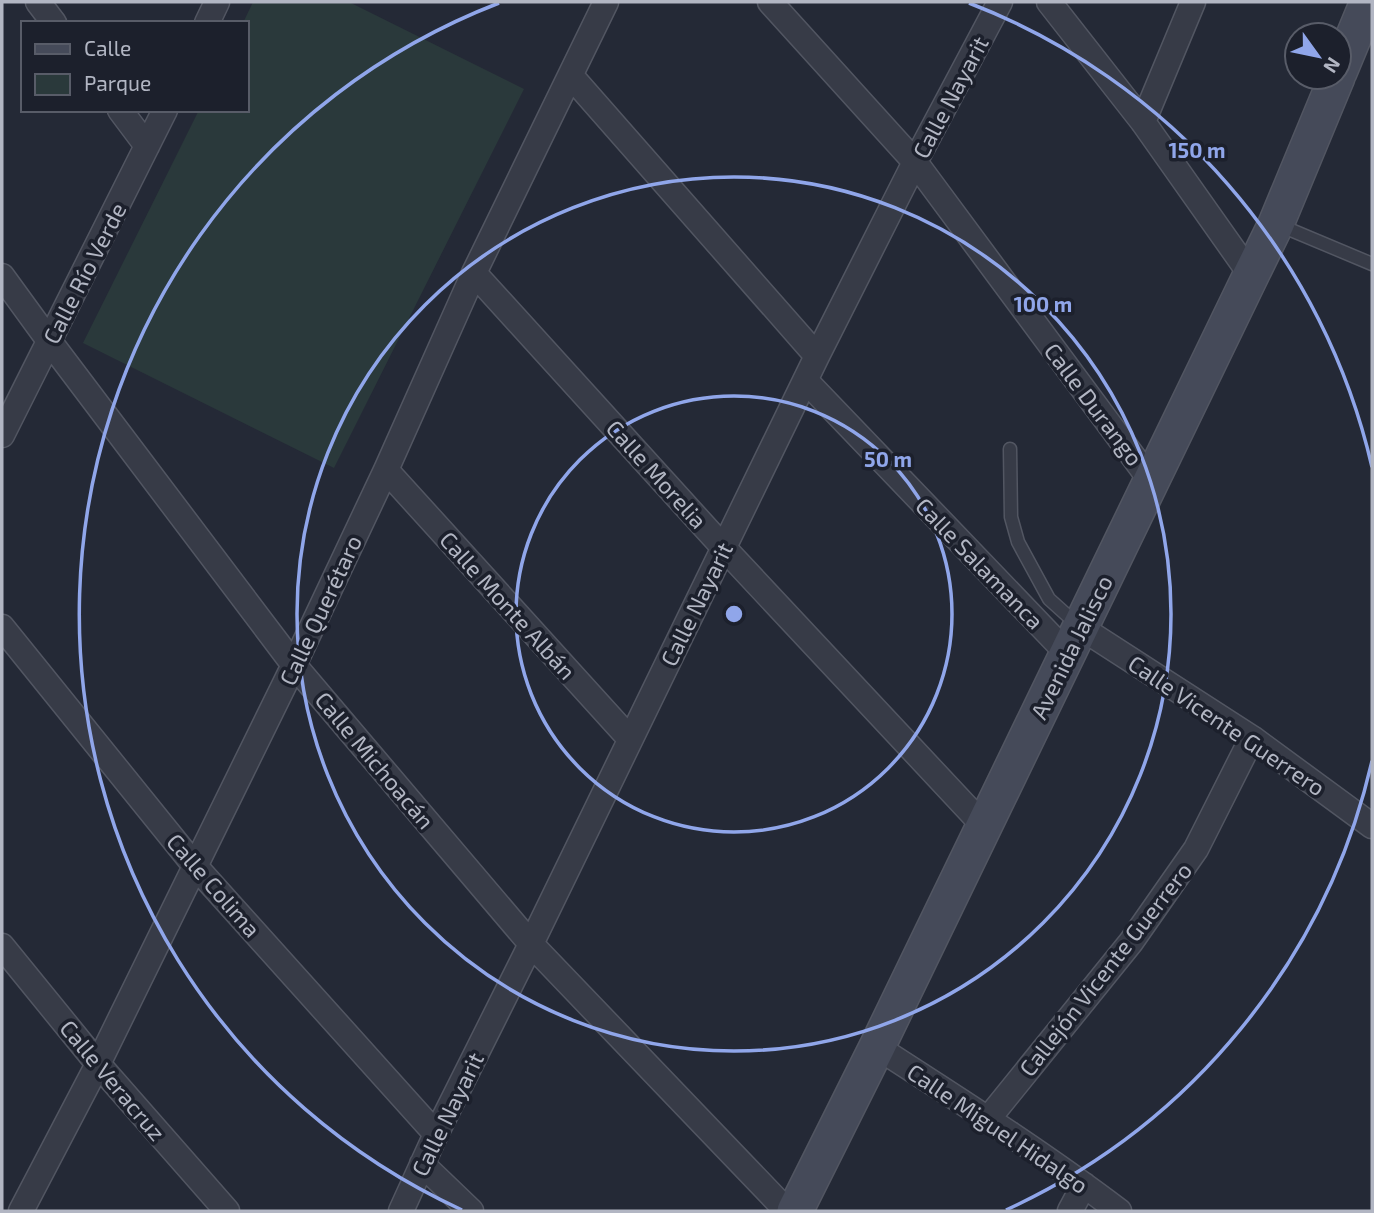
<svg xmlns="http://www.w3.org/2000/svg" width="1374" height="1213" font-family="'Exo 2',sans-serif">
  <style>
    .green { fill: #2a393b }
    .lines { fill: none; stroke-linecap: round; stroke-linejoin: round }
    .lane-casing { stroke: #525662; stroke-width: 15 }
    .street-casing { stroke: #525662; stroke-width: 27 }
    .secondary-casing { stroke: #525662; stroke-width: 38 }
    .lane { stroke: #373b47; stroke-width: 12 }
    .street { stroke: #373b47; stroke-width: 24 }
    .secondary { stroke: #454a59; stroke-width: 35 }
    .ring { fill: none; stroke: #90a6ea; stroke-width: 3.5 }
    .labels { text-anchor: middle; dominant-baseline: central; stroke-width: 7; stroke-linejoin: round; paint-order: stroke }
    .street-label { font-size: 23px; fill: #b2b6c3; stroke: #1c202c }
    .centre { fill: #90a6ea; stroke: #1c202c; stroke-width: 3.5 }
    .ring-label { font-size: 21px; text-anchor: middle; font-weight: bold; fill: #90a6ea; stroke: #1c202c; stroke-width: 7; stroke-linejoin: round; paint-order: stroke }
  </style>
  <rect width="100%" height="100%" fill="#242936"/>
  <!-- green -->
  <path class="green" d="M253,2H349L524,89L334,468L83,343L199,110H247V23H243Z"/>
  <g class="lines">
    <defs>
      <path id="lane" d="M1279,225L1372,264
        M1010,449L1011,517L1018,542L1049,599L1079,626"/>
      <path id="street" d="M38,2L54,23
        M770,2L915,162L1152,482
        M1049,2L1143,122L1251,275
        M207,23L217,2
        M571,76L817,356
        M120,110L147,146
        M1143,122L1193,2
        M474,273L723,547L984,826
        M2,276L50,342L294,665L531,944L787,1211
        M806,381L1068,654
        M2,435L165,110
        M386,470L630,739
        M2,627L195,866L436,1134
        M1080,627L1252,738L1372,826
        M2,946L98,1064L227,1211
        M877,1047C959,1100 1041,1152 1119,1211
        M988,1119L1131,942L1196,849L1252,738
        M422,1164L471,1211
        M21,1211L98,1064L294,665L386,470L474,273L606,2
        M401,1211L436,1134L531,944L817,356L915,162L1000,2
        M1070,1211L1084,1185"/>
      <path id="secondary" d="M1339,72L1368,2
        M795,1211L877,1047L1251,275L1276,224L1337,77"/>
    </defs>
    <!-- lane casing -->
    <use href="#lane" class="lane-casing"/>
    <!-- street casing -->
    <use href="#street" class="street-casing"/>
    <!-- secondary casing -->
    <use href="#secondary" class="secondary-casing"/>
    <!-- lane -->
    <use href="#lane" class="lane"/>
    <!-- street -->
    <use href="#street" class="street"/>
    <!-- secondary -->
    <use href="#secondary" class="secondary"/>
  </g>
  <!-- distance rings -->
  <g class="ring">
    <circle cx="734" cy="614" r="218"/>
    <circle cx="734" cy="614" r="437"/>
    <path d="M1372 761A655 655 0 0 1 1006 1210M462 1210A655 655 0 0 1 499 3M969 3A655 655 0 0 1 1372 467"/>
  </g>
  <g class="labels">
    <!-- street labels -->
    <g class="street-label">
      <text transform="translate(950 97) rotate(-62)">Calle Nayarit</text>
      <text transform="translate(84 273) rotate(-63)">Calle Río Verde</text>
      <text transform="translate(1094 404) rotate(53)">Calle Durango</text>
      <text transform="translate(657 474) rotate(48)">Calle Morelia</text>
      <text transform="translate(980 563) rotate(46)">Calle Salamanca</text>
      <text transform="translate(696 604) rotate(-64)">Calle Nayarit</text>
      <text transform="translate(508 605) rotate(48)">Calle Monte Albán</text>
      <text transform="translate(320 610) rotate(-65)">Calle Querétaro</text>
      <text transform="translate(1071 647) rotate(-64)">Avenida Jalisco</text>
      <text transform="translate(1227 725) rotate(34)">Calle Vicente Guerrero</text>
      <text transform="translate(375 760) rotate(50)">Calle Michoacán</text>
      <text transform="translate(214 885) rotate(49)">Calle Colima</text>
      <text transform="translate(1105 969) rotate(-52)">Callejón Vicente Guerrero</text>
      <text transform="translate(113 1080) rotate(50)">Calle Veracruz</text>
      <text transform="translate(447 1114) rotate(-64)">Calle Nayarit</text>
      <text transform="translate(998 1128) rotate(34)">Calle Miguel Hidalgo</text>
    </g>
  </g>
  <circle cx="734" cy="614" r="10" class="centre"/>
  <g class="ring-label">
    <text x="1197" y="158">150 m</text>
    <text x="1043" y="312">100 m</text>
    <text x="888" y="467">50 m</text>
  </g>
  <!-- border -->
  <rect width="1374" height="1213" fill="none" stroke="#b2b6c3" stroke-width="7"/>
  <!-- legend -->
  <rect x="21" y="21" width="228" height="91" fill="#1c202c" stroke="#585c68" stroke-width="2"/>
  <rect x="35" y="44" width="35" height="10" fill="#454a59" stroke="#585c68" stroke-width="2"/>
  <text x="84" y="56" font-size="21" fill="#b2b6c3">Calle</text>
  <rect x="35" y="74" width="35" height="21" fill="#2a393b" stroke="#585c68" stroke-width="2"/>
  <text x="84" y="91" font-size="21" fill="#b2b6c3">Parque</text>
  <!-- north arrow -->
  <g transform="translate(1318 56) rotate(123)"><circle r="33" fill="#1c202c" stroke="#585c68" stroke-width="2"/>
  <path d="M0-5L12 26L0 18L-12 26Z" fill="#90a6ea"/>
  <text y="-10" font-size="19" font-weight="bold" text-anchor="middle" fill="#b2b6c3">N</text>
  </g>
</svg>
